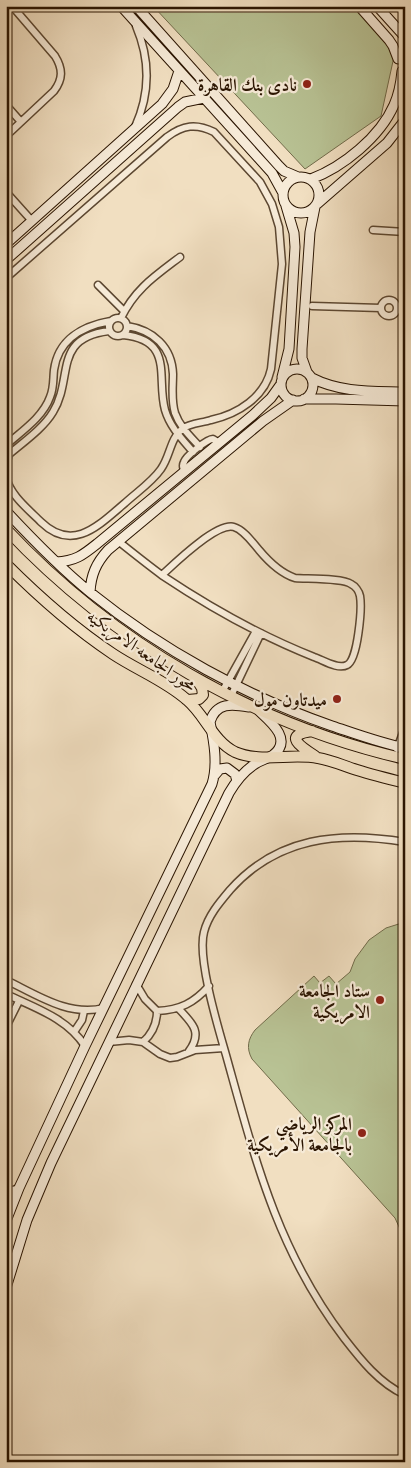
<svg xmlns="http://www.w3.org/2000/svg" width="411" height="1468" font-family="'EB Garamond',Amiri,serif">
  <style>
    .green { fill: #b8c294; stroke: #716b4a }
    .lines { fill: none; stroke-linecap: round; stroke-linejoin: round }
    .street-casing { stroke: #5c4731; stroke-width: 9 }
    .secondary-casing { stroke: #2a1401; stroke-width: 11 }
    .primary-casing { stroke: #2a1401; stroke-width: 12 }
    .street { stroke: #f6ead7; stroke-width: 6 }
    .secondary { stroke: #f6ead7; stroke-width: 9 }
    .primary { stroke: #f1dfc1; stroke-width: 10 }
    .poi-dot { fill: #8f2418; stroke: #f6ead7; stroke-width: 2 }
    .labels { text-anchor: middle; dominant-baseline: central; stroke-width: 4.5; stroke-linejoin: round; paint-order: stroke }
    .poi-label { font-size: 18px; font-weight: bold; fill: #2a1401; stroke: #f6ead7; text-anchor: end }
    .street-label { font-size: 18px; fill: #2a1401; stroke: #f6ead7 }
  </style>
  <rect width="100%" height="100%" fill="#f1dfc1"/>
  <filter id="stains"><feTurbulence type="fractalNoise" baseFrequency=".004" numOctaves="4"/><feColorMatrix values="0 0 0 0 .2 0 0 0 0 .09 0 0 0 0 .02 0 0 0 .5 -.17"/></filter>
  <radialGradient id="worn" r=".72"><stop offset=".6" stop-color="#630" stop-opacity="0"/><stop offset="1" stop-color="#630" stop-opacity=".3"/></radialGradient>
  <!-- green -->
  <path class="green" d="M153,6H354L395,52L381,116L305,169Z
    M405,922V1240L395,1218L252,1059C246,1048 248,1039 255,1030L314,976L320,983L329,976L336,984L350,972L355,959L369,940L386,928Z"/>
  <g class="lines">
    <defs>
      <path id="street" d="M6,105L21,122
        M135,127C150,94 150,59 136,26
        M6,136L54,91C63,79 63,69 55,56L12,6
        M6,192L32,221
        M373,230L405,232
        M6,278L167,137C183,125 196,123 214,132L260,182L272,204L279,227L282,264L271,369C265,397 238,414 211,420C202,423 190,423 182,429C170,439 170,457 161,469C152,482 137,492 125,503C99,525 73,553 41,522C28,509 10,495 6,477
        M98,285L124,311
        M381 308a8 8 0 1 1 16 0a8 8 0 1 1-16 0Z
        M312,306L381,308
        M109 327a9 9 0 1 1 18 0a9 9 0 1 1-18 0Z
        M121,318C135,289 155,276 180,257
        M127,326C153,330 172,347 173,374C173,387 171,400 175,413C180,427 190,436 200,447
        M123,335C175,340 156,378 165,410C170,427 182,439 193,452
        M6,445C22,431 43,417 50,397C54,388 53,379 54,370C58,340 82,326 111,321
        M6,451L9,454L6,466
        M6,457C22,443 43,429 53,412C74,378 52,338 109,331
        M184,470C183,466 182,466 184,462C186,456 207,439 213,439L218,442
        M118,541C133,553 148,565 163,576C211,608 261,636 314,657C323,660 338,670 347,665C358,660 362,608 360,596C359,591 355,586 351,584C343,578 307,579 295,578C280,573 269,562 259,550C252,542 244,530 234,527C217,522 175,563 162,575
        M222,692L256,631
        M231,696L261,633
        M397,749L405,727
        M405,842C339,831 277,837 230,890C219,903 208,916 204,932C197,958 218,1027 226,1055C255,1159 277,1250 344,1338C361,1360 379,1383 405,1395
        M6,980C37,995 69,1017 104,1008
        M136,984L145,999L157,1011C180,1010 194,1003 209,986
        M6,994C35,1008 67,1018 85,1046
        M179,1009C192,1023 203,1032 189,1051
        M6,1027L19,1001
        M74,1032L82,1020L84,1011
        M109,1042L129,1040L143,1042L160,1054L170,1058L177,1057L195,1050L224,1048
        M143,1042C152,1034 157,1025 157,1011
        M6,1192L19,1188"/>
      <path id="secondary" d="M121,6L272,173L283,193
        M136,6L279,166L284,171L298,177
        M359,6L389,40L393,46L398,59
        M377,6L405,37
        M283 195a18 18 0 1 1 36 0a18 18 0 1 1-36 0Z
        M311,179C343,167 380,137 394,105C399,94 401,82 402,71
        M317,204L387,143L405,120
        M6,244L162,104L173,89L179,71
        M6,260L178,107L185,102L204,98
        M281 385a16 16 0 1 1 32 0a16 16 0 1 1-32 0Z
        M307,372L302,358V349L310,232L315,207
        M282,377L289,349L295,247L294,233L286,206
        M312,378C341,393 373,391 405,392
        M304,399H336L405,401
        M6,511C33,540 60,568 91,593C162,650 246,696 332,726C356,734 380,743 405,748
        M56,562C76,561 83,555 98,543L253,415L271,398L281,384
        M90,592C91,575 96,563 108,550L263,421L293,400
        M214,776L220,769L227,768L235,774L237,781
        M6,1221L19,1188L85,1046L212,784C218,764 214,742 210,722C216,702 232,704 249,707
        M6,1288L27,1220L51,1163L229,793C236,781 244,771 255,764C261,760 267,759 273,755C293,740 271,722 259,711"/>
      <path id="primary" d="M6,529C113,643 253,724 405,759
        M6,564C37,595 77,630 113,654C137,670 166,681 187,700C205,715 213,741 235,752C260,763 291,753 318,758C331,760 344,766 357,770C373,775 389,779 405,783
        M188,700L199,699L203,695L202,688L197,680
        M312,731C282,735 301,747 315,756"/>
    </defs>
    <!-- street casing -->
    <use href="#street" class="street-casing"/>
    <!-- secondary casing -->
    <use href="#secondary" class="secondary-casing"/>
    <!-- primary casing -->
    <use href="#primary" class="primary-casing"/>
    <!-- street -->
    <use href="#street" class="street"/>
    <!-- secondary -->
    <use href="#secondary" class="secondary"/>
    <!-- primary -->
    <use href="#primary" class="primary"/>
  </g>
  <!-- markers -->
  <g class="poi-dot">
    <circle cx="307" cy="84" r="5"/>
    <circle cx="337" cy="699" r="5"/>
    <circle cx="380" cy="1000" r="5"/>
    <circle cx="362" cy="1133" r="5"/>
  </g>
  <g class="labels">
    <!-- poi labels -->
    <g class="poi-label">
      <text x="297" y="84">نادى بنك القاهرة</text>
      <text x="327" y="699">ميدتاون مول</text>
      <text x="370" y="990">ستاد الجامعة<tspan x="370" dy="21">الامريكية</tspan></text>
      <text x="352" y="1123">المركز الرياضي<tspan x="352" dy="21">بالجامعة الأمريكية</tspan></text>
    </g>
    <!-- street labels -->
    <g class="street-label">
      <text transform="translate(142 650) rotate(35)">محور الجامعه الامريكيه</text>
    </g>
  </g>
  <!-- margin -->
  <rect width="411" height="1468" fill="none" stroke="#f1dfc1" stroke-width="25"/>
  <rect x="8" y="8" width="396" height="1453" fill="none" stroke="#2a1401" stroke-width="2.5"/>
  <rect x="12" y="12" width="386" height="1443" fill="none" stroke="#2a1401"/>
  <rect width="100%" height="100%" filter="url(#stains)"/>
  <rect width="100%" height="100%" fill="url(#worn)"/>
</svg>
